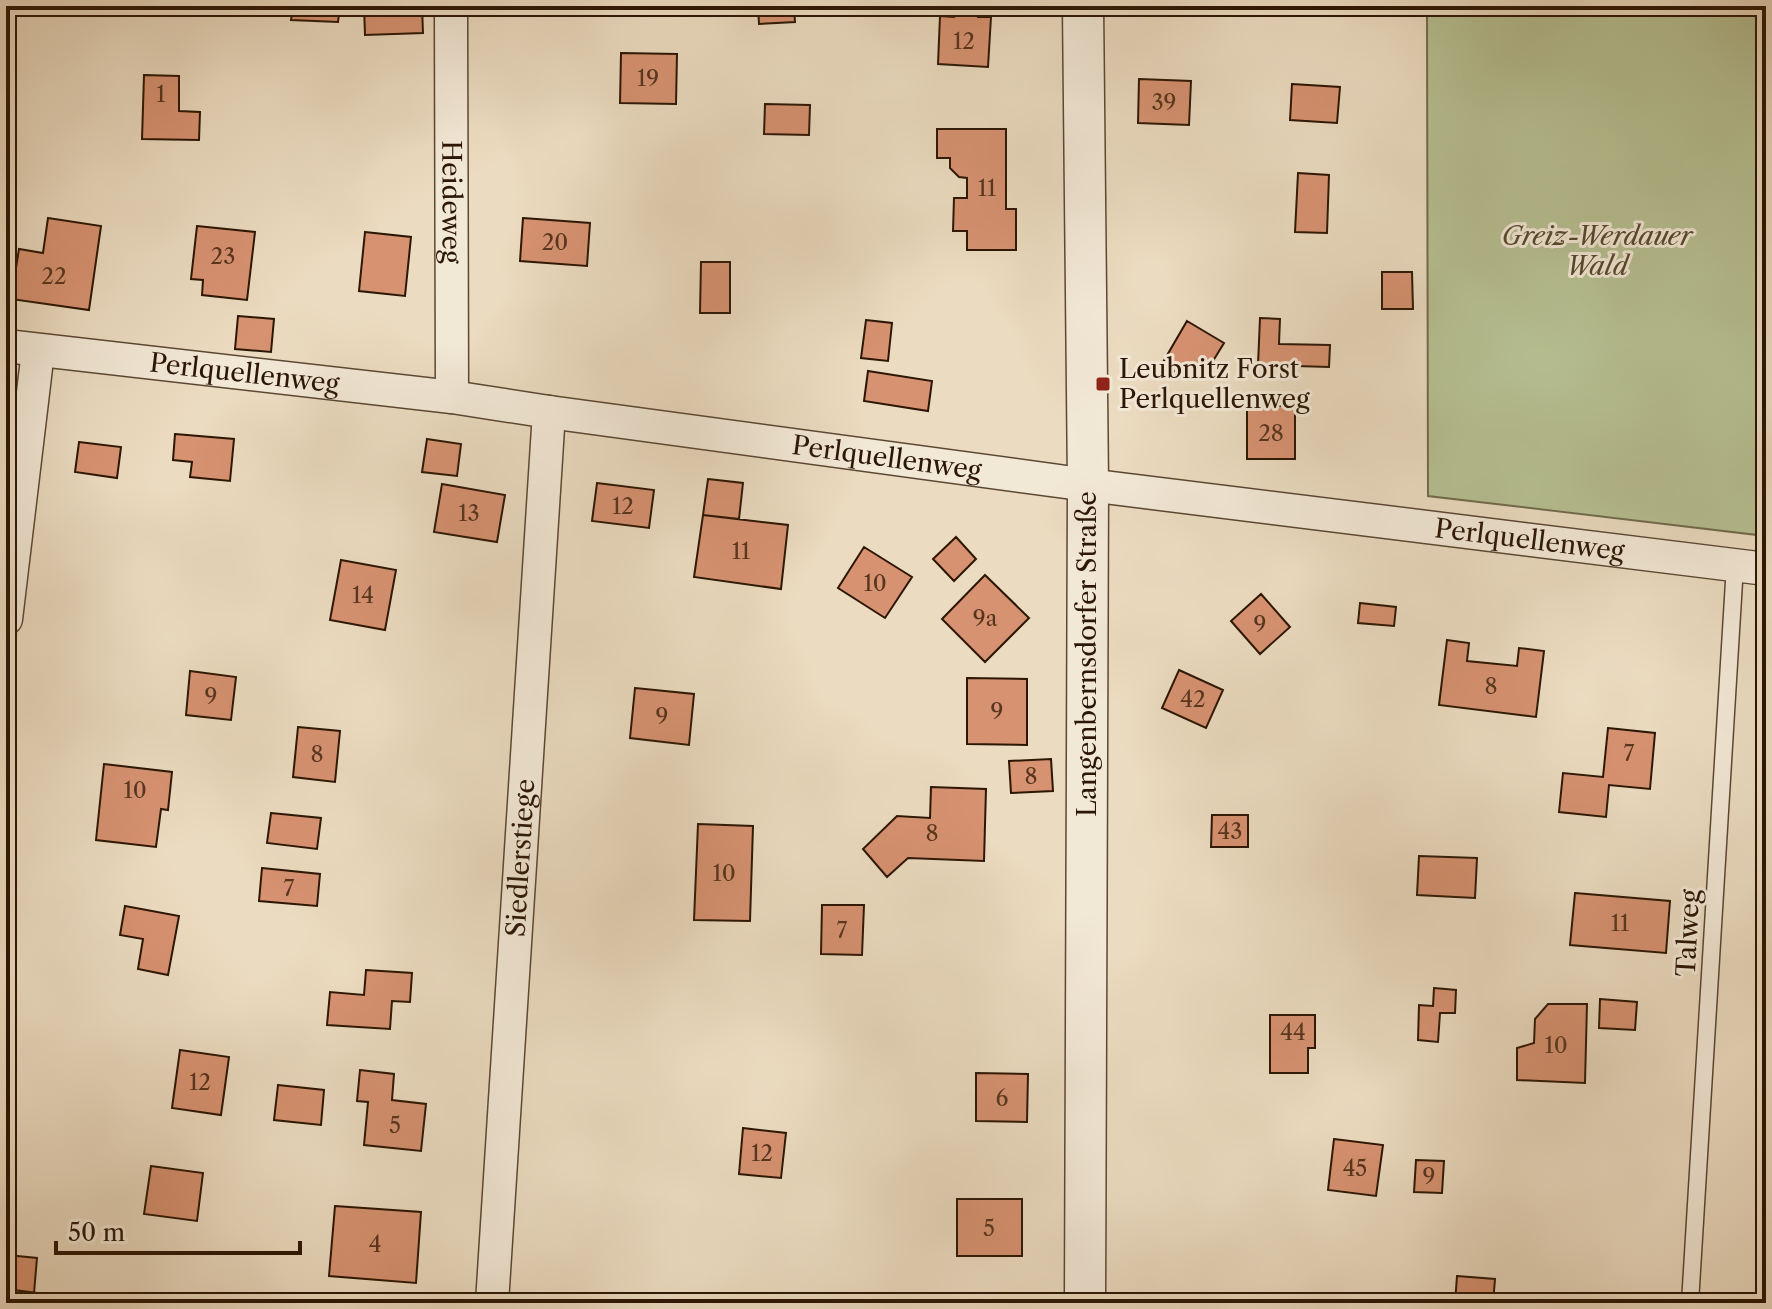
<svg xmlns="http://www.w3.org/2000/svg" width="1772" height="1309" font-family="'Libre Caslon Text',serif">
  <style>
    .green { fill: #b6c093; stroke: #716b4c; stroke-width: 2 }
    .building { fill: #d79271; stroke: #2c1604; stroke-width: 2 }
    .lines { fill: none; stroke-linecap: round; stroke-linejoin: round }
    .service-casing { stroke: #5c4733; stroke-width: 19 }
    .minor-casing { stroke: #5c4733; stroke-width: 35 }
    .tertiary-casing { stroke: #5c4733; stroke-width: 43 }
    .service { stroke: #f2e8d6; stroke-width: 16 }
    .minor { stroke: #f2e8d6; stroke-width: 32 }
    .tertiary { stroke: #f2e8d6; stroke-width: 40 }
    .poi-dot { fill: #8f2418; stroke: #f2e8d6; stroke-width: 3 }
    .labels { text-anchor: middle; dominant-baseline: central; stroke-width: 6; stroke-linejoin: round; paint-order: stroke }
    .number-label { font-size: 22px; fill: #57351f }
    .street-label { font-size: 26px; fill: #2c1604; stroke: #f2e8d6 }
    .park-label { font-size: 26px; font-style: italic; fill: #55492f; stroke: #f2e8d6 }
    .poi-label { font-size: 26px; fill: #2c1604; stroke: #f2e8d6; text-anchor: start }
  </style>
  <rect width="100%" height="100%" fill="#ebdbc0"/>
  <filter id="stains"><feTurbulence type="fractalNoise" baseFrequency=".0025" numOctaves="4"/><feColorMatrix values="0 0 0 0 .2 0 0 0 0 .09 0 0 0 0 .02 0 0 0 .5 -.17"/></filter>
  <radialGradient id="worn" r=".72"><stop offset=".6" stop-color="#630" stop-opacity="0"/><stop offset="1" stop-color="#630" stop-opacity=".3"/></radialGradient>
  <!-- green -->
  <path class="green" d="M1427,6H1766V536L1428,496Z"/>
  <!-- building -->
  <path class="building" d="M293,6H340L338,22L291,20Z
    M364,6H422L423,33L365,35Z
    M758,6H794L795,22L759,24Z
    M1275,6H1313V12L1275,10Z
    M955,9L978,10V17H991L988,67L938,64L940,16L954,17Z
    M621,53L677,54L676,104L620,103Z
    M144,75L179,76V111L200,112L199,140L142,139Z
    M1139,79L1191,81L1189,125L1138,123Z
    M1292,84L1340,87L1337,123L1290,120Z
    M765,104L810,105L809,135L764,134Z
    M937,129H1006V209H1016V250H967V231H953L954,198H967V178L959,177L950,168V158H937Z
    M1298,173L1329,175L1327,233L1295,232Z
    M48,218L101,226L89,310L11,299L19,249L43,253Z
    M523,218L590,223L587,266L520,261Z
    M197,226L255,232L247,300L202,295L203,280L191,279Z
    M365,232L411,237L405,296L359,291Z
    M701,262H730V313H700Z
    M1382,272H1412L1413,309H1382Z
    M238,316L274,319L271,352L235,349Z
    M1260,318L1280,319L1279,344L1330,345L1329,367L1258,365Z
    M866,320L892,323L888,361L861,358Z
    M1187,321L1224,343L1205,374L1196,369L1190,380L1162,364Z
    M868,371L932,381L928,411L864,401Z
    M1247,406H1295V459H1247Z
    M175,434L234,439L230,481L190,477L192,462L173,460Z
    M427,439L461,444L457,476L422,472Z
    M79,442L121,447L117,478L75,472Z
    M708,479L743,483L739,519L703,515Z
    M597,483L654,490L649,528L592,521Z
    M442,484L505,495L497,542L434,532Z
    M703,515L788,525L781,589L694,577Z
    M956,537L976,559L954,581L933,559Z
    M864,547L912,577L885,618L838,588Z
    M341,560L396,570L385,630L330,620Z
    M985,575L1029,618L985,662L942,619Z
    M1261,594L1290,627L1260,654L1231,621Z
    M1360,603L1396,607L1394,626L1358,623Z
    M1447,640L1469,643L1467,661L1517,666L1519,648L1544,651L1536,717L1439,705Z
    M1179,670L1223,690L1206,728L1162,708Z
    M190,671L236,677L231,720L186,715Z
    M967,678L1027,679V745L967,744Z
    M635,688L694,694L689,745L630,738Z
    M298,727L340,731L335,782L293,777Z
    M1608,728L1655,733L1650,789L1609,785L1606,817L1559,812L1563,773L1603,777Z
    M1051,759L1053,791L1011,793L1009,761Z
    M104,764L172,772L168,810L161,809L156,847L96,840Z
    M931,787L986,789L984,861L908,858L887,877L863,849L897,816L930,818Z
    M271,813L321,818L317,849L267,843Z
    M1212,815H1248V847H1211Z
    M698,824L753,826L750,921L694,920Z
    M1419,856L1477,858L1475,898L1417,895Z
    M262,868L320,874L317,906L259,901Z
    M1575,893L1670,901L1666,953L1570,945Z
    M822,905H864L862,955L821,954Z
    M125,906L179,916L168,975L138,969L143,939L120,935Z
    M6,934L16,936L12,970L6,969Z
    M366,970L412,973L410,1002L392,1001L390,1029L327,1025L330,992L364,995Z
    M1434,988L1456,990L1455,1013H1440L1438,1042L1418,1040L1419,1005L1433,1006Z
    M1600,999L1637,1002L1635,1030L1599,1028Z
    M1548,1004H1587L1585,1083L1517,1080V1048L1534,1043L1535,1019Z
    M1270,1015H1315V1048H1308V1073H1270Z
    M180,1050L229,1057L221,1115L172,1108Z
    M360,1070L394,1074L392,1100L426,1104L421,1151L364,1145L368,1102L357,1101Z
    M976,1073L1028,1074L1027,1122L976,1121Z
    M278,1085L324,1090L321,1125L274,1120Z
    M743,1128L786,1133L781,1178L739,1174Z
    M1334,1139L1383,1145L1376,1196L1328,1190Z
    M1416,1160L1444,1161L1442,1193L1414,1192Z
    M151,1166L203,1173L197,1221L144,1214Z
    M957,1199H1022V1256H957Z
    M335,1206L421,1212L416,1283L329,1276Z
    M7,1255L37,1258L34,1293L6,1289Z
    M1457,1276L1495,1279L1493,1303H1455Z
    M6,1289L84,1299V1303H6Z
    M995,1294V1303H934V1295Z"/>
  <g class="lines">
    <defs>
      <path id="service" d="M1690,1303L1735,565"/>
      <g id="minor">
        <path id="s1" d="M451,6L452,397"/>
        <path id="s2" d="M6,346L452,397L549,412L1088,485L1766,569"/>
        <path d="M6,619L38,351"/>
        <path id="s3" d="M492,1303L549,412"/>
      </g>
      <path id="tertiary" d="M1083,6L1088,485L1085,1303"/>
    </defs>
    <!-- service casing -->
    <use href="#service" class="service-casing"/>
    <!-- minor casing -->
    <use href="#minor" class="minor-casing"/>
    <!-- tertiary casing -->
    <use href="#tertiary" class="tertiary-casing"/>
    <!-- service -->
    <use href="#service" class="service"/>
    <!-- minor -->
    <use href="#minor" class="minor"/>
    <!-- tertiary -->
    <use href="#tertiary" class="tertiary"/>
  </g>
  <!-- markers -->
  <rect class="poi-dot" x="1095" y="376" width="16" height="16" rx="4"/>
  <g class="labels">
    <!-- number labels -->
    <g class="number-label">
      <text x="964" y="41">12</text>
      <text x="648" y="78">19</text>
      <text x="161" y="94">1</text>
      <text x="1164" y="102">39</text>
      <text x="987" y="188">11</text>
      <text x="555" y="242">20</text>
      <text x="223" y="256">23</text>
      <text x="54" y="276">22</text>
      <text x="1271" y="433">28</text>
      <text x="623" y="506">12</text>
      <text x="469" y="513">13</text>
      <text x="741" y="551">11</text>
      <text x="875" y="583">10</text>
      <text x="363" y="595">14</text>
      <text x="985" y="618">9a</text>
      <text x="1260" y="624">9</text>
      <text x="1491" y="686">8</text>
      <text x="211" y="696">9</text>
      <text x="1193" y="699">42</text>
      <text x="997" y="711">9</text>
      <text x="662" y="716">9</text>
      <text x="1629" y="753">7</text>
      <text x="317" y="754">8</text>
      <text x="1031" y="776">8</text>
      <text x="135" y="790">10</text>
      <text x="1230" y="831">43</text>
      <text x="932" y="833">8</text>
      <text x="724" y="873">10</text>
      <text x="289" y="888">7</text>
      <text x="1620" y="923">11</text>
      <text x="842" y="930">7</text>
      <text x="1293" y="1032">44</text>
      <text x="1556" y="1045">10</text>
      <text x="200" y="1082">12</text>
      <text x="1002" y="1098">6</text>
      <text x="395" y="1125">5</text>
      <text x="762" y="1153">12</text>
      <text x="1355" y="1168">45</text>
      <text x="1429" y="1176">9</text>
      <text x="989" y="1228">5</text>
      <text x="375" y="1244">4</text>
    </g>
    <!-- street labels -->
    <g class="street-label">
      <text stroke="none"><textPath href="#s1" startOffset="196">Heideweg</textPath></text>
      <text stroke="none"><textPath href="#s2" startOffset="240">Perlquellenweg</textPath></text>
      <text stroke="none"><textPath href="#s2" startOffset="888">Perlquellenweg</textPath></text>
      <text stroke="none"><textPath href="#s2" startOffset="1536">Perlquellenweg</textPath></text>
      <text transform="translate(1087 654) rotate(-90)">Langenbernsdorfer Straße</text>
      <text stroke="none"><textPath href="#s3" startOffset="446">Siedlerstiege</textPath></text>
      <text transform="translate(1688 933) rotate(-87)">Talweg</text>
    </g>
    <!-- park labels -->
    <g class="park-label">
      <text x="1597" y="236">Greiz-Werdauer<tspan x="1597" dy="30">Wald</tspan></text>
    </g>
    <!-- poi labels -->
    <g class="poi-label">
      <text x="1119" y="369">Leubnitz Forst<tspan x="1119" dy="30">Perlquellenweg</tspan></text>
    </g>
  </g>
  <!-- margin -->
  <rect width="1772" height="1309" fill="none" stroke="#ebdbc0" stroke-width="32"/>
  <rect x="8" y="8" width="1756" height="1293" fill="none" stroke="#2c1604" stroke-width="4"/>
  <rect x="16" y="16" width="1740" height="1277" fill="none" stroke="#2c1604" stroke-width="2"/>
  <!-- scale -->
  <path d="M56 1241v12h244v-12" fill="none" stroke="#2c1604" stroke-width="4"/>
  <text x="68" y="1241" font-size="24" fill="#2c1604" stroke="#f2e8d6" stroke-width="6" paint-order="stroke">50 m</text>
  <rect width="100%" height="100%" filter="url(#stains)"/>
  <rect width="100%" height="100%" fill="url(#worn)"/>
</svg>
